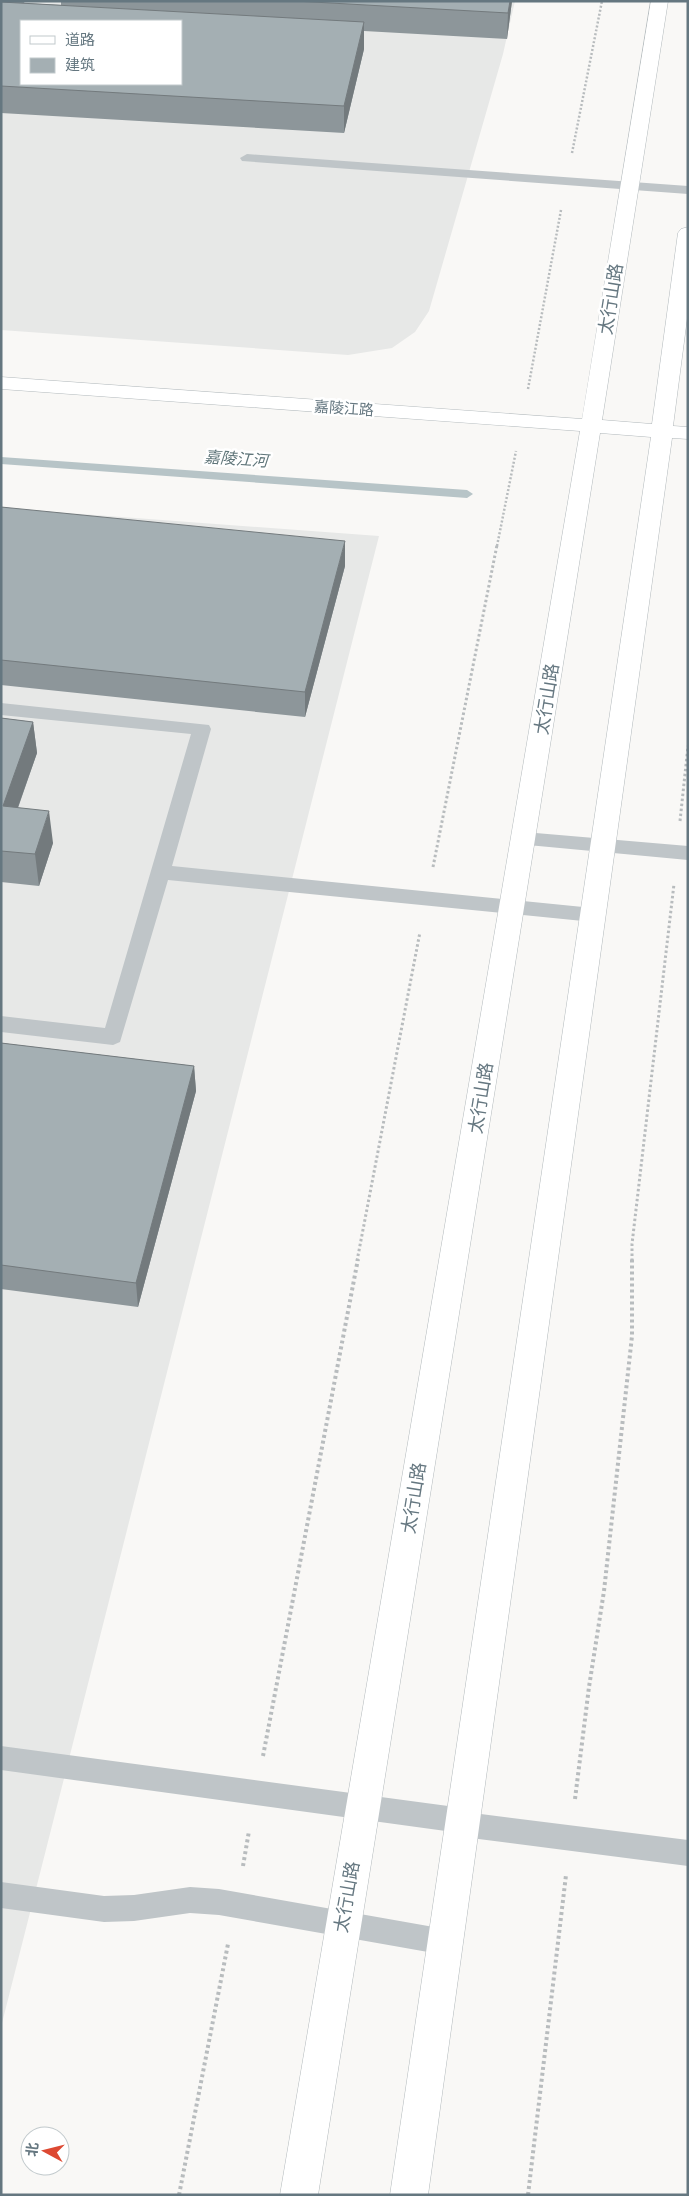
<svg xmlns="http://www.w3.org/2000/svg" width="689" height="2196" font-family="Montserrat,'Noto Sans SC',sans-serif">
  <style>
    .built { fill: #e7e8e7; fill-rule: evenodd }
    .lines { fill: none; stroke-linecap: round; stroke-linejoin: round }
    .stream { fill: #b7c4c7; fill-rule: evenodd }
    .secondary-casing { stroke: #b2b9bc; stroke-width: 1 }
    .path-far2 { stroke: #b8bcbe; stroke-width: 2.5; stroke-dasharray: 2 2; stroke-linecap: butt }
    .path-far1 { stroke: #b8bcbe; stroke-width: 3; stroke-dasharray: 2.5 2.5; stroke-linecap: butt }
    .path { stroke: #b8bcbe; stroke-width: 4; stroke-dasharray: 3 3; stroke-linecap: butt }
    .lane { fill: #bfc5c8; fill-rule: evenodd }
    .secondary { fill: #fff; fill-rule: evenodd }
    .wall { fill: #8d969a }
    .shaded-wall { fill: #737a7d }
    .building { fill: #a4afb3; stroke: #737a7d; fill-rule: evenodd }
    .labels { text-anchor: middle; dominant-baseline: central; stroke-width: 5; stroke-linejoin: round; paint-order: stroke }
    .far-street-label { font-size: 15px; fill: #657780; stroke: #fff }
    .far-water-label { font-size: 16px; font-style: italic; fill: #60767a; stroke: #fff }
    .street-label { font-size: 18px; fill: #657780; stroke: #fff }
  </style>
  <rect width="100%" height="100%" fill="#f9f8f6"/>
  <!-- built -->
  <path class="built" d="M1,1H515L503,54L429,311L415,332L392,348L348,355L1,330ZM21,21H181V84H21Z
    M1,508L379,536L1,2027Z"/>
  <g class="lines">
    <!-- stream -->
    <path class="stream" d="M1,457L467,490L473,494L467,498L1,464Z"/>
    <defs>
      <path id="secondary" d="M651,1H668L602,420L652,424L678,233L681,229L688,227V311L673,426L688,427V439L672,438L428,2195H390L651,437L600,433L318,2195H280L580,431L1,389V377L582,419Z"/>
    </defs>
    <!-- secondary casing -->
    <use href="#secondary" class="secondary-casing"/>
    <!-- path-far2 -->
    <path class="path-far2" d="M572,153L602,1
      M528,389L561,210
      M497,546L516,451"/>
    <!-- path-far1 -->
    <path class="path-far1" d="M680,821L688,746
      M433,867L497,545
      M357,1261L420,932
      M632,1261V1244L674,884"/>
    <!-- path -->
    <path class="path" d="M263,1756L358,1259
      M575,1799L589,1687L604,1591L632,1336V1259
      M243,1866L249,1831
      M179,2195L228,1944
      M528,2195L566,1875"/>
    <!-- lane -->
    <path class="lane" d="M247,154L688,186V194L242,161L240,158Z
      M1,703L209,725L211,729L172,866L593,908L600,910L603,915L600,920L593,922L168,880L120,1042L113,1045L1,1032V1016L105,1028L191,734L1,715Z
      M524,832L688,846V860L517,844L514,839L517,834Z
      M1,1746L463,1808L473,1813L688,1840V1866L463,1837L453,1832L1,1770Z
      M1,1882L104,1896L134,1895L190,1887L219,1889L445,1929L455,1932L459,1942L455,1952L445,1955L219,1915L190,1913L134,1921L104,1922L1,1908Z"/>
    <!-- secondary -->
    <use href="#secondary" class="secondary"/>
  </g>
  <!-- wall -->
  <path class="wall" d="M1,1H25L24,3L61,5V1H512L507,39L364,31V49L344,133L1,113Z
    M1,507L345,566L305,717L1,685Z
    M1,718L33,722L37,753L18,808L53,843L39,886L1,882Z
    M1,1043L194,1066L196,1091L138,1307L1,1289Z"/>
  <!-- shaded-wall -->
  <path class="shaded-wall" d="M510,1H512L507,39L508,13Z
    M364,22V49L344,133V106Z
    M345,541V566L305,717V692Z
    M33,722L37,753L7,838L3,806Z
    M49,811L53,843L39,886L35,854Z
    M194,1066L196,1091L138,1307L136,1283Z"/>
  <!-- building -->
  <path class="building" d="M295,1H510L508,13Z
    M1,2L364,22L344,106L1,86ZM21,21H181V84H21Z
    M1,507L345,541L305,692L1,660Z
    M1,718L33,722L3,806L49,811L35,854L1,851Z
    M1,1043L194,1066L136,1283L1,1265Z"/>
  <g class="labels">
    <!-- far-street labels -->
    <g class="far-street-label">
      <text transform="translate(344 408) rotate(4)">嘉陵江路</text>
    </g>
    <!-- far-water labels -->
    <g class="far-water-label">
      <text transform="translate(236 459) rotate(4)">嘉陵江河</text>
    </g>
    <!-- street labels -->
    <g class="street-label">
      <text transform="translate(611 299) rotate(-81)">太行山路</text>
      <text transform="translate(547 699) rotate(-81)">太行山路</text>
      <text transform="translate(481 1098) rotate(-81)">太行山路</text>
      <text transform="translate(414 1498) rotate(-81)">太行山路</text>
      <text transform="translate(347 1897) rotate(-80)">太行山路</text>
    </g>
  </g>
  <!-- border -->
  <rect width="689" height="2196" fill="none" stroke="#657780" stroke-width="5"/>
  <!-- legend -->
  <rect x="20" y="20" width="162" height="65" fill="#ffffff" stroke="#c1c9cc"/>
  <rect x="30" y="36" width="25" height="8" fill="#ffffff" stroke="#c1c9cc"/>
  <text x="65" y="45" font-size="15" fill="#657780">道路</text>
  <rect x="30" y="58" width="25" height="15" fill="#a4afb3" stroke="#c1c9cc"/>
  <text x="65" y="70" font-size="15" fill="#657780">建筑</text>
  <!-- north arrow -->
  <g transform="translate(45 2151) rotate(277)"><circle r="24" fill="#ffffff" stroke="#c1c9cc"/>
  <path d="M0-4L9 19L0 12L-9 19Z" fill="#dd4932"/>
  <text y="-8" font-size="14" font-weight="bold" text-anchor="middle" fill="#657780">北</text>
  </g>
</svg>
